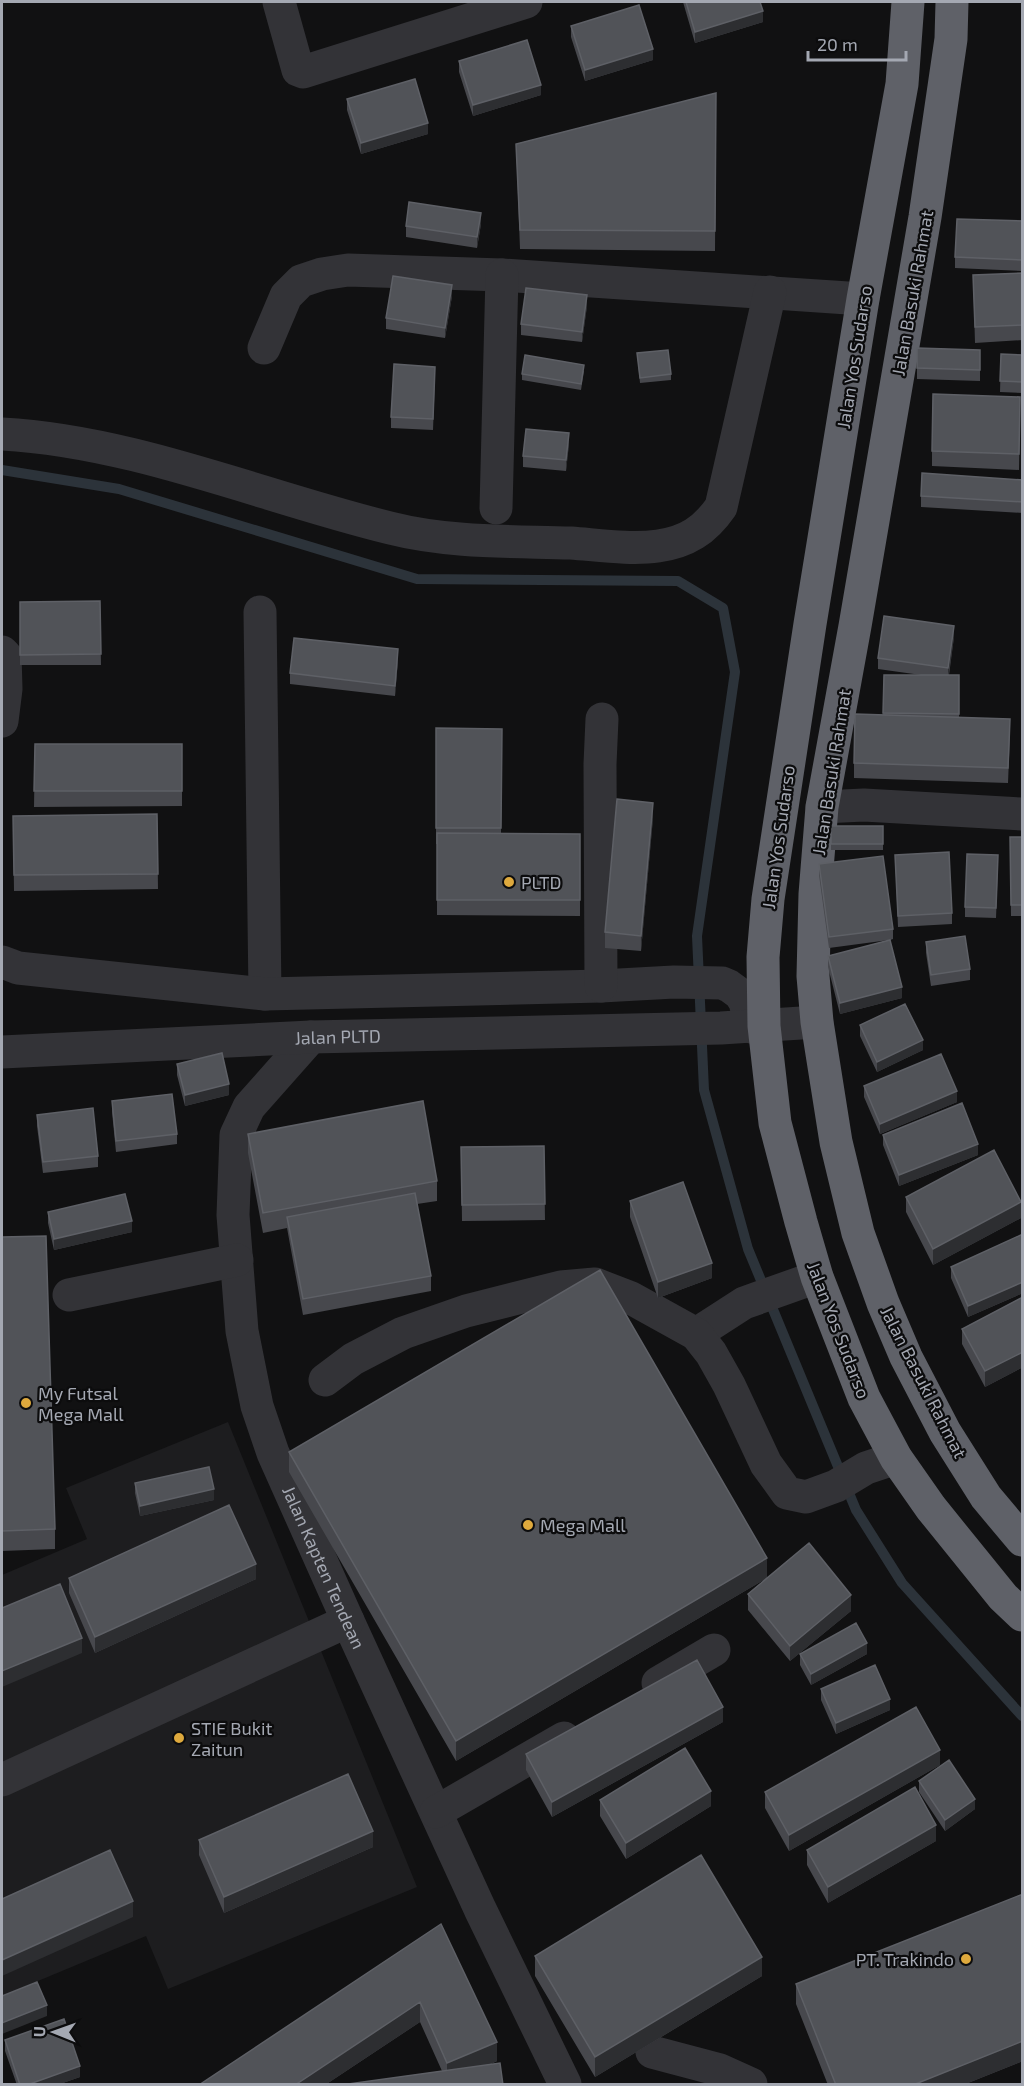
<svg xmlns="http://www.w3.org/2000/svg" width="1024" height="2086" font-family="'Exo 2',sans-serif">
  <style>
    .built { fill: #1d1d1f }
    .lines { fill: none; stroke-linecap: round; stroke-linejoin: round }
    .stream { stroke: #2c333a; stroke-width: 10 }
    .minor { stroke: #333337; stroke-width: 33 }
    .highway { stroke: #5f6168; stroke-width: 33 }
    .wall { fill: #47484d }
    .shaded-wall { fill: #2d2e31 }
    .building { fill: #515358; stroke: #5e6066; stroke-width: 1.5 }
    .poi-dot { fill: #dea93d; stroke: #0c0c0d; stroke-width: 2 }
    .labels { text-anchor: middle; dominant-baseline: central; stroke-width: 4.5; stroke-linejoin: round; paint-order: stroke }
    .street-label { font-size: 18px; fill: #a4a8b2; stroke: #0c0c0d }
    .poi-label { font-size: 18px; fill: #a4a8b2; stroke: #0c0c0d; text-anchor: start }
  </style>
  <rect width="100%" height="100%" fill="#111112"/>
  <!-- built -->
  <path class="built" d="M228,1422L417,1887L168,1989L146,1936L2,1996V1575L87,1539L66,1488Z"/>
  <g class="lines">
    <!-- stream -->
    <path class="stream" d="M2,470L119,489L417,579L678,581L723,608L735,672L697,936L704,1090L748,1249L856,1510L902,1583L1022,1716"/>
    <!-- minor -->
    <g class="minor">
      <path d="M279,2L298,70L303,72L526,2"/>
      <path d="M264,348L286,296L301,281L322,274L348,270L502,275L863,299"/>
      <path d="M2,434C133,441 263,497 390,528C449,543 511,541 571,543C598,545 631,550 658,546C687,542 705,530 721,507L770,292"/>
      <path d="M496,508L502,275"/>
      <path d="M260,612L265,994"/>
      <path d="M2,652L5,655L6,689L2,721"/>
      <path d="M822,807L864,805L1022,814"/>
      <path d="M2,962L18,968L265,994L601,986L674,982L722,983L729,986L740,994L745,1002L751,1027"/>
      <path d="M601,986L600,764L602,719"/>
      <path id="s1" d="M311,1037L249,1107L236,1135L233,1215L242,1331L257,1406L273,1453L348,1621L480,1909L565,2084"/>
      <path id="s2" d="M2,1052L311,1037L721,1028L817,1022"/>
      <path d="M69,1295L237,1260"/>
      <path d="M696,1334L744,1303L817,1277"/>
      <path d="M325,1380L353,1359L403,1333L466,1311L561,1287L595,1284L631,1298L696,1334L711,1353L729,1385L766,1464L787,1493L806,1497L836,1486L866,1468L896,1458"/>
      <path d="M658,1683L714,1650"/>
      <path d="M2,1780L348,1621"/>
      <path d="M436,1812L564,1738"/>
      <path d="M652,2052L720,2070L751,2084"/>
    </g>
    <!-- highway -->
    <path class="highway" d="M908,2L902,84L863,299L810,624L768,899L763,957L764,1026L775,1123L801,1222L817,1277L864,1398L896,1458L931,1508L1003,1597L1022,1615
      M952,2L951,39L925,217L855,626L822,807L815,894L813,976L817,1022L836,1142L858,1233L883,1303L906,1357L945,1432L986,1497L1022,1540"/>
  </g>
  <!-- wall -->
  <path class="wall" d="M683,2H760L763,22L695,43Z
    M571,26L653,60L585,81L571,37Z
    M459,61L541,95L473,116L459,72Z
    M716,93L715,251L520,249L516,144Z
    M347,99L428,134L361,154L347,110Z
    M1023,221V271L955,268V257Z
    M481,224L477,248L406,237V226Z
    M1023,273V340L975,343L973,275Z
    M452,296L445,338L386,329V318Z
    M587,306L582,342L521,335V324Z
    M917,348L980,350V381L917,379Z
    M637,353L671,374V380L640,383Z
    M1001,354L1023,355V393L1000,392Z
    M584,371L581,390L522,380V374Z
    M435,377L433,430L391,428V417Z
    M1020,413L1019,470L932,466V451Z
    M569,444L566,471L523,467V456Z
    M1023,480V513L921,507V496Z
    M100,601L101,665H20V602Z
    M954,637L949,675H959V717L1010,734L1008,783L854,778V763L883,715L884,675H921L878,669V658Z
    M398,660L395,696L290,684V673Z
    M436,728L502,729L501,833L580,834V916L437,915V844H436Z
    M35,744H182V806L34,807Z
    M157,814L158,889L14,891L13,816Z
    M653,818L641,951L605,948V932Z
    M831,826H883V850H831Z
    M1010,837H1023V916H1011Z
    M895,855L952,913V924L898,927Z
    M819,864L893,929V939L890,940L902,998L840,1014L828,967V956L889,940L829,948L819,875Z
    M998,866L996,918L965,917V907Z
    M926,942L970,969V980L931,986L926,953Z
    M860,1025L923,1050L877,1072L860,1036Z
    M177,1064L229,1095L185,1106L177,1075Z
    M864,1086L957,1102L880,1134L864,1097Z
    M112,1101L177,1134V1144L116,1152L112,1112Z
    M37,1115L98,1156V1167L43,1173L37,1126Z
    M248,1134L437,1181V1201L417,1204L431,1276V1291L303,1315L287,1228L263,1233L248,1153Z
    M883,1135L978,1155L899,1186L883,1145Z
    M544,1146L545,1220L462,1221L461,1147Z
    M906,1197L1021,1218L933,1265L906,1212Z
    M630,1201L712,1278L658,1298L630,1217Z
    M48,1212L132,1232L54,1250L48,1223Z
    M1023,1234V1293L968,1317L951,1278V1267Z
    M2,1237L55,1529V1549L2,1551Z
    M1023,1297V1367L985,1387L962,1344V1329Z
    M289,1452L767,1578L851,1611L790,1661L748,1610V1594L767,1578L456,1761L289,1472Z
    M135,1483L214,1500L140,1516L135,1493Z
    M69,1578L256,1579L95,1653L69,1593Z
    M800,1654H867L811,1685L800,1665Z
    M821,1689L890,1710L836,1734L821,1700Z
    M723,1722L552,1817L526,1770V1754Z
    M940,1765L789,1851L765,1808V1792Z
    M919,1781L975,1809L945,1831L919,1792Z
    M600,1800L711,1806L626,1859L600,1816Z
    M199,1840L373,1847L224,1913L199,1855Z
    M936,1841L828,1903L807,1865V1850Z
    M441,1924L497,2061L489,2065L442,2071L420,2022L325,2085Z
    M535,1956L762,1976L595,2077L535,1976Z
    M796,1984L1023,2061L963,2085H828L796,2004Z
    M5,2040L80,2077L57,2085H17L5,2051Z"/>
  <!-- shaded-wall -->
  <path class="shaded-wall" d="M763,11V22L695,43V32Z
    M653,49V60L585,81V70Z
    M541,85V95L473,116V105Z
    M428,123V134L361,154V143Z
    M481,213V224L477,248V237Z
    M452,285V296L445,338V328Z
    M587,295V306L582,342V332Z
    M569,433V444L566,471V460Z
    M954,626V637L948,678V668Z
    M398,649V660L395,696V686Z
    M653,803V818L641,951V936Z
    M902,987V998L840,1014V1003Z
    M923,1040V1050L877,1072V1062Z
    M229,1084V1095L185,1106V1095Z
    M957,1091V1102L880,1134V1124Z
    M978,1144V1155L899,1186V1175Z
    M1021,1202V1218L933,1265V1249Z
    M132,1221V1232L54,1250V1239Z
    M712,1263V1278L658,1298V1282Z
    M1023,1282V1293L968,1317V1306Z
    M1023,1352V1367L985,1387V1371Z
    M214,1489V1500L140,1516V1506Z
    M767,1558V1578L456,1761V1741Z
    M256,1564V1579L95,1653V1637Z
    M851,1595V1611L790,1661V1646Z
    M82,1638V1653L2,1687V1671Z
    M867,1643V1654L811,1685V1674Z
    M890,1699V1710L836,1734V1723Z
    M723,1707V1722L552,1817V1802Z
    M940,1750V1765L789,1851V1835Z
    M711,1791V1806L626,1859V1843Z
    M975,1799V1809L945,1831V1820Z
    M936,1825V1841L828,1903V1887Z
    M373,1831V1847L224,1913V1897Z
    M133,1901V1917L2,1976V1960Z
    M762,1957V1976L595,2077V2057Z
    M420,2002V2022L325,2085H295Z
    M47,2005V2016L2,2034V2023Z
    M1023,2041V2061L963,2085H913Z
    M497,2042V2061L447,2083V2063Z
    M80,2066V2077L57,2085H27Z"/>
  <!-- building -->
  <path class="building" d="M686,2H760L763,11L695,32Z
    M639,5L653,49L585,70L571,26Z
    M527,40L541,85L473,105L459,61Z
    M415,79L428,123L361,143L347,99Z
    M716,93L715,231L520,230L516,144Z
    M409,202L481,213L477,237L406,226Z
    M957,219L1023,221V260L955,257Z
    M1023,273V325L975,327L973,275Z
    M393,276L452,285L445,328L386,318Z
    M526,288L587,295L582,332L521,324Z
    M917,348L980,350V370L917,368Z
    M668,350L671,374L640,378L637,353Z
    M1001,354L1023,355V382L1000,381Z
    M525,355L584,365L581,384L522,374Z
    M394,364L435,367L433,419L391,417Z
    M933,394L1020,397L1019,454L932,451Z
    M526,429L569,433L566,460L523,456Z
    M922,473L1023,480V502L921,496Z
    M100,601L101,654L20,655V602Z
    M884,616L954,626L948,668L878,658Z
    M294,638L398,649L395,686L290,673Z
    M884,675H959V714L883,713Z
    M855,714L1010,719L1008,768L854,763Z
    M436,728L502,729L501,828H436Z
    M35,744H182V791H34Z
    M617,799L653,803L641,936L605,932Z
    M157,814L158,874L14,875L13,816Z
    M831,826H883V844H831Z
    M437,833L580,834V900H437Z
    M1010,837H1023V905H1011Z
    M949,852L952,913L898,916L895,855Z
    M967,854L998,855L996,908L965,907Z
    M883,856L893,929L829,937L819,864Z
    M965,936L970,969L931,975L926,942Z
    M890,940L902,987L840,1003L828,956Z
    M905,1004L923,1040L877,1062L860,1025Z
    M222,1053L229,1084L185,1095L177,1064Z
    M941,1054L957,1091L880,1124L864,1086Z
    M172,1094L177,1134L116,1141L112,1101Z
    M423,1101L437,1181L263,1213L248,1134Z
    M962,1103L978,1144L899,1175L883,1135Z
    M93,1108L98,1156L43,1162L37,1115Z
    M544,1146L545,1204L462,1205L461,1147Z
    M994,1150L1021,1202L933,1249L906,1197Z
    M683,1182L712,1263L658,1282L630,1201Z
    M415,1193L431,1276L303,1299L287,1217Z
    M125,1194L132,1221L54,1239L48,1212Z
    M1023,1234V1282L968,1306L951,1267Z
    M46,1236L55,1529L2,1531V1237Z
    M600,1270L767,1558L456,1741L289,1452Z
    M1023,1297V1352L985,1371L962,1329Z
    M209,1467L214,1489L140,1506L135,1483Z
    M229,1505L256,1564L95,1637L69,1578Z
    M809,1543L851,1595L790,1646L748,1594Z
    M60,1584L82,1638L2,1671V1608Z
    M856,1623L867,1643L811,1674L800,1654Z
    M697,1660L723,1707L552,1802L526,1754Z
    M875,1665L890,1699L836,1723L821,1689Z
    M916,1707L940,1750L789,1835L765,1792Z
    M685,1748L711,1791L626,1843L600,1800Z
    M949,1760L975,1799L945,1820L919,1781Z
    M348,1774L373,1831L224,1897L199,1840Z
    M915,1787L936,1825L828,1887L807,1850Z
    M110,1850L133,1901L2,1960V1899Z
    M701,1855L762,1957L595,2057L535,1956Z
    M1023,1894V2041L913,2085H836L796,1984Z
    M441,1924L497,2042L447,2063L420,2002L295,2085H199Z
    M37,1982L47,2005L2,2023V1996Z
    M64,2019L80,2066L27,2085H20L5,2040Z
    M500,2063L503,2085H341Z"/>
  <!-- markers -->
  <g class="poi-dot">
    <circle cx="509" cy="882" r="6"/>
    <circle cx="26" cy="1403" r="6"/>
    <circle cx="528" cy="1525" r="6"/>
    <circle cx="179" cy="1738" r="6"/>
    <circle cx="966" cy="1959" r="6"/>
  </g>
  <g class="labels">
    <!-- street labels -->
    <g class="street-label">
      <text transform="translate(912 293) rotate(-80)">Jalan Basuki Rahmat</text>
      <text transform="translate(854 357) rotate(-81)">Jalan Yos Sudarso</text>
      <text transform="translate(831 772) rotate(-81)">Jalan Basuki Rahmat</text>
      <text transform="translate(778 837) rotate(-82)">Jalan Yos Sudarso</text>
      <text stroke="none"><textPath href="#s2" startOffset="336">Jalan PLTD</textPath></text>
      <text transform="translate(839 1330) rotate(69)">Jalan Yos Sudarso</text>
      <text transform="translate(924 1382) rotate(63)">Jalan Basuki Rahmat</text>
      <text stroke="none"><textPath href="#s1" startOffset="572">Jalan Kapten Tendean</textPath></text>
    </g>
    <!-- poi labels -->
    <g class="poi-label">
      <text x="521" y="882">PLTD</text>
      <text x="38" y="1393">My Futsal<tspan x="38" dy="21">Mega Mall</tspan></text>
      <text x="540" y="1525">Mega Mall</text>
      <text x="191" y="1728">STIE Bukit<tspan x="191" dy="21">Zaitun</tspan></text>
      <text x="954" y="1959" text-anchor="end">PT. Trakindo</text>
    </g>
  </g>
  <!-- border -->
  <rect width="1024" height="2086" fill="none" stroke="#a4a8b2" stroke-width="6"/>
  <!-- north arrow -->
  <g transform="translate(54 2032) rotate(271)" stroke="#0c0c0d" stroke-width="4.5" paint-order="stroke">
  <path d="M0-4.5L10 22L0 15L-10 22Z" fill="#a4a8b2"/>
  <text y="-9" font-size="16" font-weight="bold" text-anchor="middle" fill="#a4a8b2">U</text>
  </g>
  <!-- scale -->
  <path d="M808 51v9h98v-9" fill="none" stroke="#a4a8b2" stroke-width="3"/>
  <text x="817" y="51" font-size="18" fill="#a4a8b2" stroke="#0c0c0d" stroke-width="4.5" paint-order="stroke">20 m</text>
</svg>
